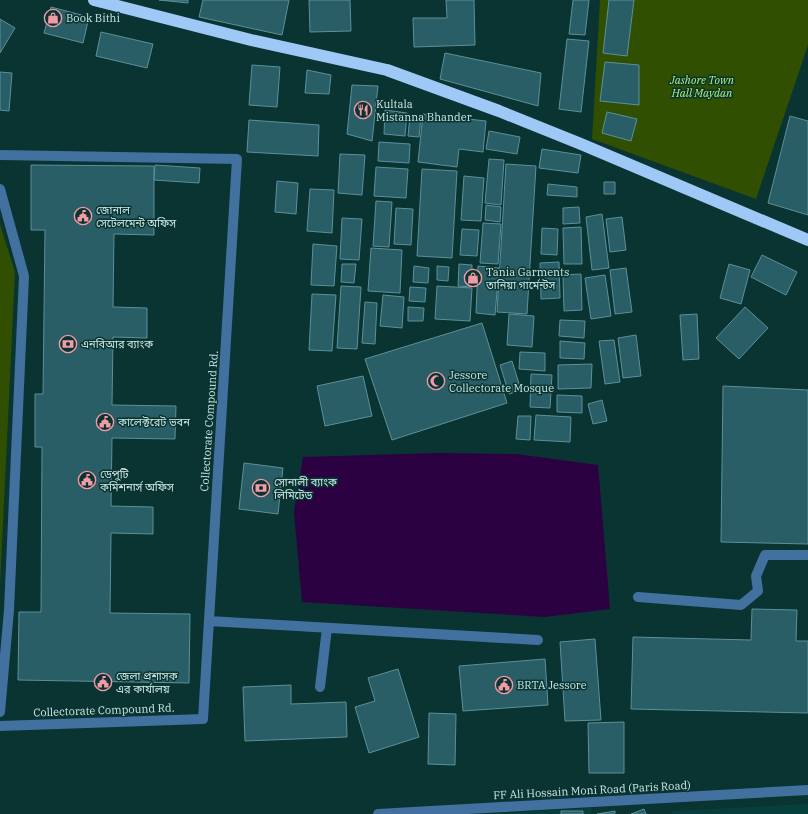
<svg xmlns="http://www.w3.org/2000/svg" width="808" height="814" font-family="'IBM Plex Serif','Noto Sans Bengali',serif">
  <style>
    .built { fill: #073f3c }
    .green { fill: #304f00 }
    .water { fill: #2c0141 }
    .building { fill: #295e67; stroke: #5c909a }
    .lines { fill: none; stroke-linecap: round; stroke-linejoin: round }
    .minor { stroke: #42709f; stroke-width: 10 }
    .highway { stroke: #9ec9f7; stroke-width: 12 }
    .labels { text-anchor: middle; dominant-baseline: central; stroke-width: 3; stroke-linejoin: round; paint-order: stroke }
    .poi-label { font-size: 11px; fill: #cce7e5; stroke: #093432; text-anchor: start }
    .park-label { font-size: 11px; font-style: italic; fill: #b7f375; stroke: #093432 }
    .street-label { font-size: 11px; fill: #cce7e5; stroke: #093432 }
  </style>
  <rect width="100%" height="100%" fill="#093432"/>
  <!-- built -->
  <path class="built" d="M808,804V814H672L671,811Z
    M592,808L591,814H488Z"/>
  <!-- green -->
  <path class="green" d="M600,0H808V45L756,199L592,139Z
    M0,224L15,272L0,586Z"/>
  <!-- water -->
  <path class="water" d="M437,453L516,454L598,465L610,609L545,617L302,602L294,512L303,457Z"/>
  <!-- building -->
  <path class="building" d="M159,0H188V3Z
    M203,0H289L282,35L199,17Z
    M309,0H350L351,31L310,32Z
    M446,0H474L475,45L414,47L413,18H447Z
    M573,0H589L585,35L569,34Z
    M609,0H634L627,56L603,53Z
    M51,7L89,17L83,43L44,33Z
    M0,19L15,28L0,53Z
    M101,32L153,44L147,68L96,56Z
    M567,39L589,41L581,112L559,109Z
    M445,53L541,73L538,106L440,79Z
    M605,62L639,65V105L600,101Z
    M252,65L280,67L277,107L249,105Z
    M307,70L331,75L329,94L305,93Z
    M0,72L12,73L9,111L0,110Z
    M352,85L378,86L372,141L347,134Z
    M385,110L407,113L405,136L384,134Z
    M607,112L637,119L631,141L602,133Z
    M423,114L486,121L483,152L459,149L457,167L418,162Z
    M410,115L421,116L419,137L408,136Z
    M790,116L808,121V215L768,203Z
    M249,120L319,125L318,156L247,152Z
    M489,131L520,137L517,154L486,149Z
    M379,142L410,144L409,163L378,161Z
    M542,149L581,155L578,173L539,168Z
    M340,154L365,155L362,195L338,193Z
    M489,159L504,160L501,205L485,203Z
    M506,164L536,166L527,314L497,312Z
    M31,165L154,166V235L114,234L113,307L147,308V338L113,337L112,405L176,406L175,439L112,438L111,506L153,507V534L111,533L110,613L190,614L189,683L18,680L19,612H41L42,447H35V394H43L45,230H31Z
    M155,165L200,168L199,183L154,180Z
    M376,167L408,169L406,198L374,196Z
    M422,169L457,171L452,258L417,256Z
    M464,176L484,178L481,221L461,220Z
    M277,181L298,183L296,214L275,212Z
    M604,182H615V194H604Z
    M548,184L577,187V197L547,195Z
    M310,189L334,190L332,233L307,231Z
    M376,201L392,202L389,247L373,246Z
    M486,205L501,207L500,222L485,220Z
    M579,207L580,223L563,224V208Z
    M396,208L413,209L411,245L394,244Z
    M602,214L609,268L592,270L586,217Z
    M622,217L626,250L610,252L606,219Z
    M342,218L362,219L359,260L340,259Z
    M483,223L501,224L498,264L480,263Z
    M581,227L582,264H564L563,228Z
    M542,228L558,229L557,255L541,254Z
    M462,229L479,230L477,256L460,255Z
    M313,244L337,246L334,286L311,285Z
    M371,248L402,250L400,293L368,291Z
    M762,255L797,272L786,295L751,277Z
    M559,262L560,298L541,299L540,263Z
    M342,264H356L354,283L341,282Z
    M459,264L472,265L471,287L458,286Z
    M729,264L750,270L741,304L720,298Z
    M414,266L429,268L428,283L413,282Z
    M437,266L449,267L448,281L437,280Z
    M478,266L499,268L495,315L476,313Z
    M626,268L632,312L615,314L610,270Z
    M581,274L582,310L564,311L563,275Z
    M605,275L611,316L591,319L585,278Z
    M341,286L361,287L357,349L337,348Z
    M437,286L472,288L470,321L435,319Z
    M410,287L426,288L425,302L409,301Z
    M312,294L336,295L332,351L309,350Z
    M383,295L404,297L402,328L380,326Z
    M365,302L377,303L375,344L362,343Z
    M408,307L424,308L423,321H408Z
    M745,307L768,328L739,359L716,338Z
    M509,314L534,316L532,347L507,345Z
    M697,314L699,359L683,360L680,315Z
    M560,320L585,321L584,338L559,336Z
    M482,323L507,403L392,440L365,359Z
    M636,335L641,376L623,378L618,338Z
    M614,340L620,382L605,384L599,341Z
    M560,341L585,343L584,359L560,358Z
    M520,352L545,353V371L519,369Z
    M512,361L521,390L509,394L500,365Z
    M592,364L591,388L558,389V365Z
    M531,374L552,375L550,408L530,407Z
    M363,376L372,416L325,426L317,386Z
    M723,386L808,390V544L721,542Z
    M557,395L582,396V413L557,412Z
    M602,400L607,421L593,424L588,404Z
    M536,415L571,417L570,442L534,440Z
    M518,416H531L530,440L516,439Z
    M244,463L283,468L278,514L239,509Z
    M752,609L797,610L796,641H808V713L631,709L633,637L751,640Z
    M595,639L601,720L565,721L560,642Z
    M545,659L548,705L463,711L459,666Z
    M398,669L419,737L369,753L355,707L375,701L368,678Z
    M291,685V704L346,702L347,737L245,741L243,687Z
    M429,713L456,714L455,765L428,764Z
    M624,722V773H589L588,723Z
    M644,809L646,814H631Z
    M561,811H583V814H561Z
    M615,811V814H597Z"/>
  <g class="lines">
    <!-- minor -->
    <path class="minor" d="M0,155L237,159L203,719L0,726
      M0,189L24,276L9,610L0,712
      M638,597L741,605L758,591L756,576L765,555H808
      M209,621L538,640
      M320,687L327,628
      M378,814L808,790"/>
    <!-- highway -->
    <path class="highway" d="M94,0L251,40L387,70L499,111L581,144L808,240"/>
  </g>
  <!-- icons -->
  <defs>
    <symbol id="shop-ring" viewBox="-11 -11 22 22"><circle r="9.5" fill="#093432" stroke="#f39aa7" stroke-width="1.5"/><path d="M-5-2.5h2.3a2.7 3.5 0 0 1 5.4 0H5L5.5 6h-11ZM-1.5-2.5h3a1.5 2.3 0 0 0-3 0Z" fill="#f39aa7"/></symbol>
    <symbol id="restaurant-ring" viewBox="-11 -11 22 22"><circle r="9.5" fill="#093432" stroke="#f39aa7" stroke-width="1.5"/><path d="M-5-6h1v4h1v-4h1v4h1v-4h1v5L-1.5 .5V6h-2V.5L-5-1ZM5-6V6H3V1.5H1.5Q1.5-4 5-6Z" fill="#f39aa7"/></symbol>
    <symbol id="civic-ring" viewBox="-11 -11 22 22"><circle r="9.5" fill="#093432" stroke="#f39aa7" stroke-width="1.5"/><path d="M-.6-6.5H3V-4.5H.6V-3L4-1V1h2V6H-6V1h2V-1L-.6-3ZM-1.2 2.5V6h2.4V2.5Z" fill="#f39aa7"/></symbol>
    <symbol id="bank-ring" viewBox="-11 -11 22 22"><circle r="9.5" fill="#093432" stroke="#f39aa7" stroke-width="1.5"/><path d="M-6-4H6V4H-6ZM0-2.3a2.3 2.3 0 1 0 0 4.6a2.3 2.3 0 1 0 0-4.6Z" fill="#f39aa7"/></symbol>
    <symbol id="mosque-ring" viewBox="-11 -11 22 22"><circle r="9.5" fill="#093432" stroke="#f39aa7" stroke-width="1.5"/><path d="M3.5-4.9A6 6 0 1 0 3.5 4.9A5 5 0 1 1 3.5-4.9Z" fill="#f39aa7"/></symbol>
  </defs>
  <g fill-rule="evenodd">
    <use href="#shop-ring" x="43" y="8" width="20" height="20"/>
    <use href="#restaurant-ring" x="353" y="100" width="20" height="20"/>
    <use href="#civic-ring" x="73" y="206" width="20" height="20"/>
    <use href="#shop-ring" x="463" y="268" width="20" height="20"/>
    <use href="#bank-ring" x="58" y="334" width="20" height="20"/>
    <use href="#mosque-ring" x="426" y="371" width="20" height="20"/>
    <use href="#civic-ring" x="95" y="412" width="20" height="20"/>
    <use href="#civic-ring" x="77" y="470" width="20" height="20"/>
    <use href="#bank-ring" x="251" y="478" width="20" height="20"/>
    <use href="#civic-ring" x="93" y="672" width="20" height="20"/>
    <use href="#civic-ring" x="494" y="675" width="20" height="20"/>
  </g>
  <g class="labels">
    <!-- poi labels -->
    <g class="poi-label">
      <text x="66" y="18">Book Bithi</text>
      <text x="376" y="104">Kultala<tspan x="376" dy="13">Mistanna Bhander</tspan></text>
      <text x="96" y="210">জোনাল<tspan x="96" dy="13">সেটেলমেন্ট অফিস</tspan></text>
      <text x="486" y="272">Tania Garments<tspan x="486" dy="13">তানিয়া গার্মেন্টস</tspan></text>
      <text x="81" y="344">এনবিআর ব্যাংক</text>
      <text x="449" y="375">Jessore<tspan x="449" dy="13">Collectorate Mosque</tspan></text>
      <text x="118" y="422">কালেক্টরেট ভবন</text>
      <text x="100" y="474">ডেপুটি<tspan x="100" dy="13">কমিশনার্স অফিস</tspan></text>
      <text x="274" y="482">সোনালী ব্যাংক<tspan x="274" dy="13">লিমিটেড</tspan></text>
      <text x="116" y="676">জেলা প্রশাসক<tspan x="116" dy="13">এর কার্যালয়</tspan></text>
      <text x="517" y="685">BRTA Jessore</text>
    </g>
    <!-- park labels -->
    <g class="park-label">
      <text x="702" y="80">Jashore Town<tspan x="702" dy="13">Hall Maydan</tspan></text>
    </g>
    <!-- street labels -->
    <g class="street-label">
      <text transform="translate(209 421) rotate(-86)">Collectorate Compound Rd.</text>
      <text transform="translate(104 710) rotate(-2)">Collectorate Compound Rd.</text>
      <text transform="translate(592 790) rotate(-3)">FF Ali Hossain Moni Road (Paris Road)</text>
    </g>
  </g>
</svg>
